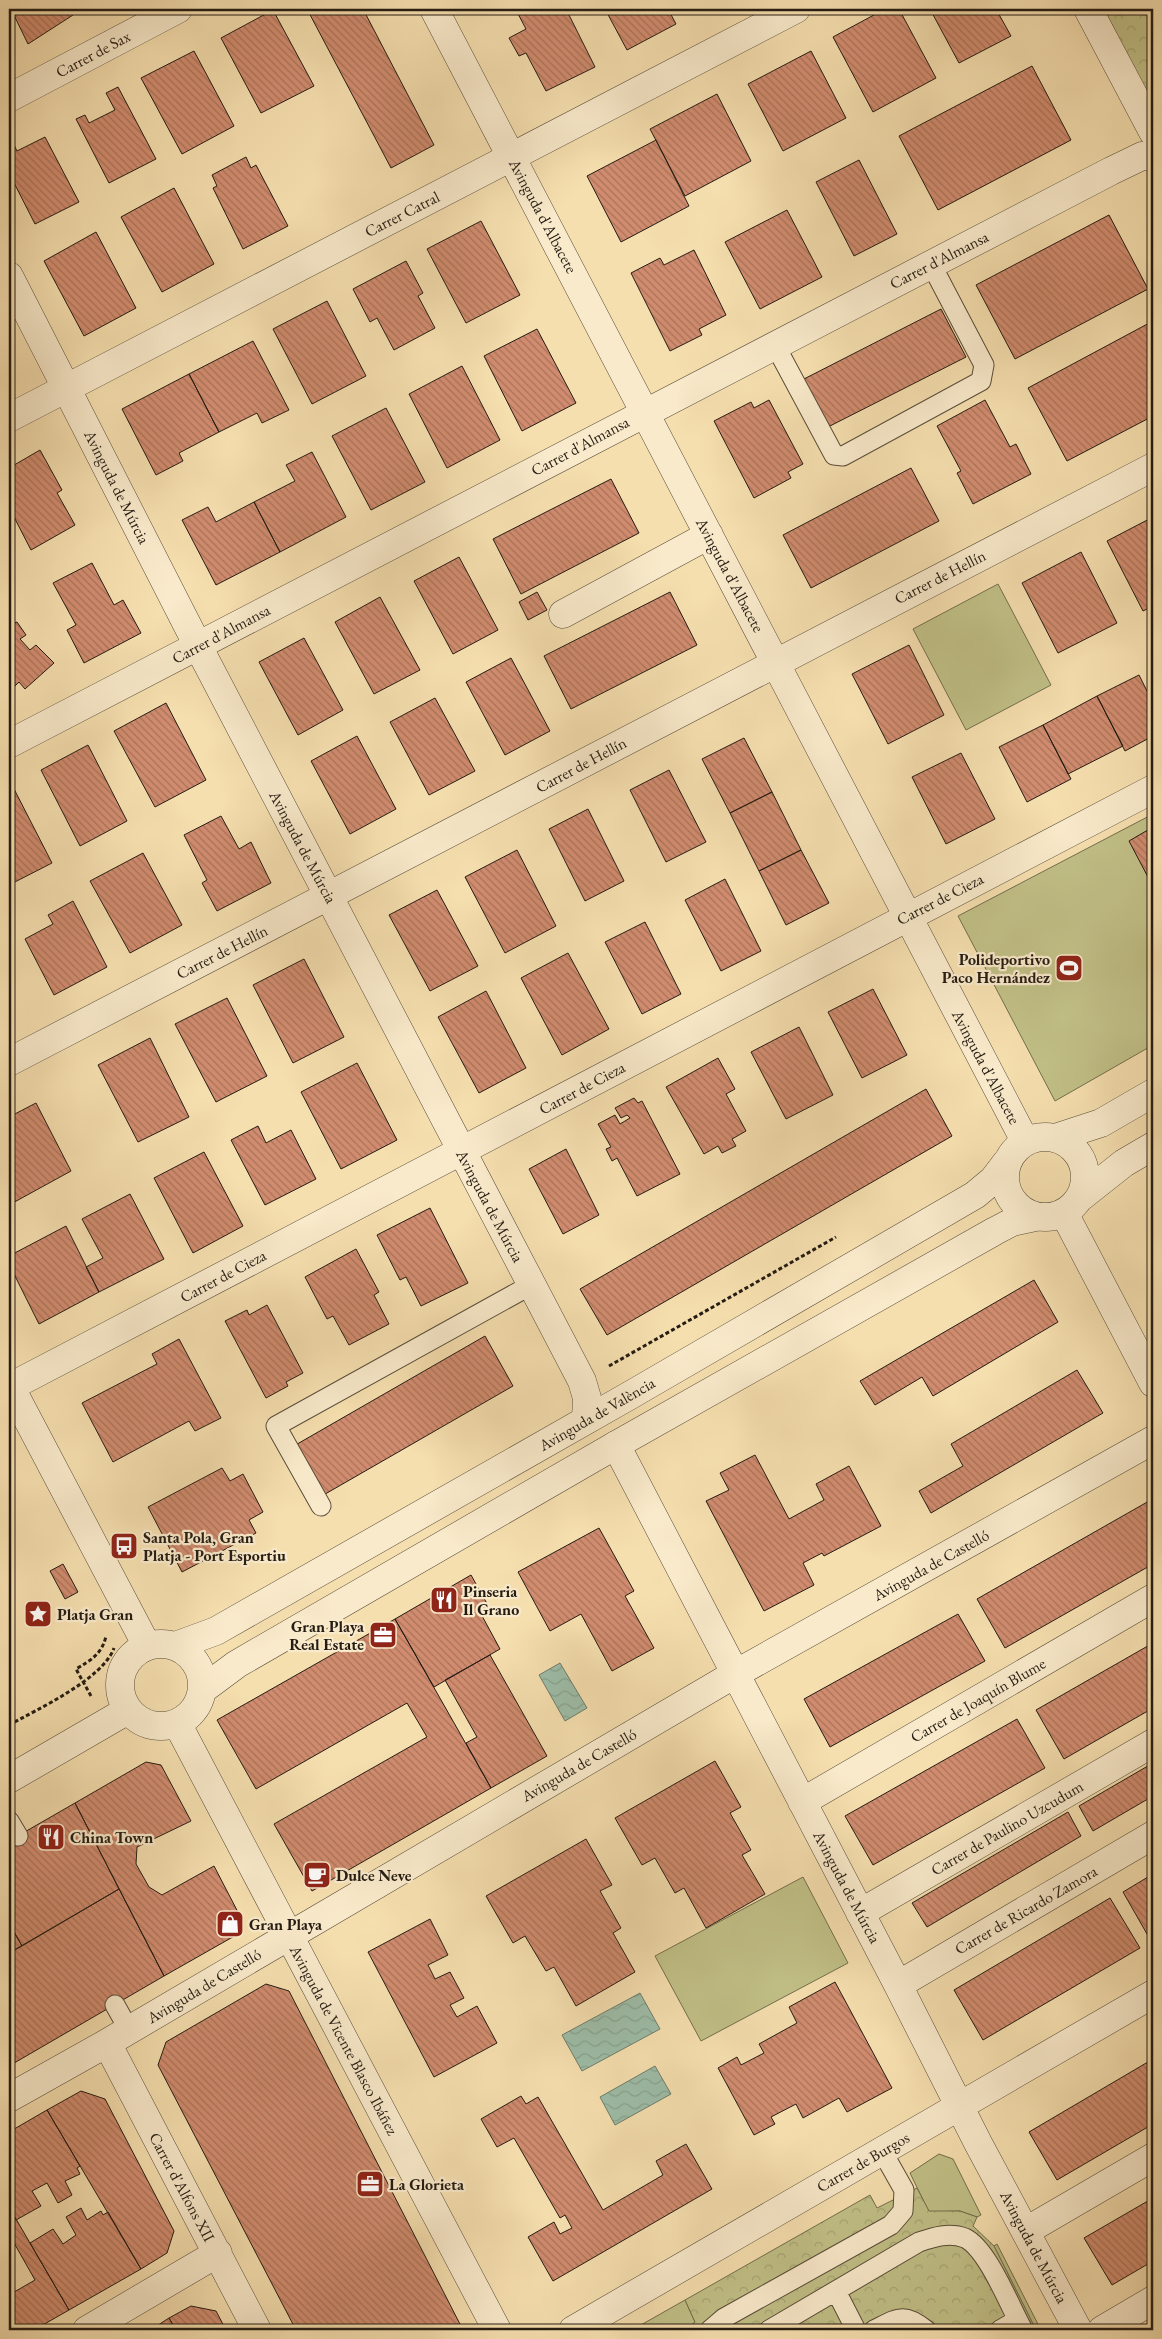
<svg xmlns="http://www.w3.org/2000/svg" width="1162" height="2339" font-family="'EB Garamond',serif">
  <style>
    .green { fill: #c1c087; stroke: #726e4d }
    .park { fill: url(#park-crowns); stroke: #726e4d }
    .water { fill: url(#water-waves); stroke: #6d7d6c }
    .building { fill: url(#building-back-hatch); stroke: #241c13 }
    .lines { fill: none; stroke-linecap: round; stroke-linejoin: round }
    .service-casing { stroke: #584d3a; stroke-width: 21 }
    .minor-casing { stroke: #584d3a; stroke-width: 29 }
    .tertiary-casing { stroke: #584d3a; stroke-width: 29 }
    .path { stroke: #241c13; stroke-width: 3; stroke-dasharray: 4 2.5; stroke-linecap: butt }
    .service { stroke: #f9eacb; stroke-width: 19 }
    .minor { stroke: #f9eacb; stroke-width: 28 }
    .tertiary { stroke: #f9eacb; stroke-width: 28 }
    .labels { text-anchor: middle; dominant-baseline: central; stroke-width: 4.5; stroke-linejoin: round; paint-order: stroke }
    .street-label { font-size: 16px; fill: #241c13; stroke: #f9eacb }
    .poi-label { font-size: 16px; font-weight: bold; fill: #241c13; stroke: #f9eacb; text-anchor: start }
  </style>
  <defs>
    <pattern id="park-crowns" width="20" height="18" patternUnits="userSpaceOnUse" patternTransform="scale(1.25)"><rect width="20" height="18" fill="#c1c087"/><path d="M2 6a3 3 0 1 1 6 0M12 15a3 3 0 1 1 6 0" fill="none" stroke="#a6a474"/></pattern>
    <pattern id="water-waves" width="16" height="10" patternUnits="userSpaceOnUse" patternTransform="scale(1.25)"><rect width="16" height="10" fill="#9dbda8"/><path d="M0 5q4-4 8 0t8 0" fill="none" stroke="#87a290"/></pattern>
    <pattern id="building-back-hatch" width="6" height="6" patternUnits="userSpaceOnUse" patternTransform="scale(1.25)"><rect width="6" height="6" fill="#d18c6f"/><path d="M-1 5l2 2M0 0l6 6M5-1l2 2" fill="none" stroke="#a9725a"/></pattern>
  </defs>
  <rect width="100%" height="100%" fill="#f6dfaf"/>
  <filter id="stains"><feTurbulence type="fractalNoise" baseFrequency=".004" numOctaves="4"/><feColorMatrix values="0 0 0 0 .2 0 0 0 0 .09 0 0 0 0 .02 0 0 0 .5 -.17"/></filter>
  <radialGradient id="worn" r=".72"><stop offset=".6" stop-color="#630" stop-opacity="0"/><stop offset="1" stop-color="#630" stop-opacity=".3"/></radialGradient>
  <!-- green -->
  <path class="green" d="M998,584L1051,685L966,730L913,629Z
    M1153,814V1045L1055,1101L958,916Z
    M803,1877L848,1963L701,2041L655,1956Z
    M939,2154L953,2159L981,2215L977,2217L960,2211L929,2212L910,2173Z
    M997,2244L1041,2330H1036L994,2246Z
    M685,2300L695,2322L686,2330H632Z"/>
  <!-- park -->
  <path class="park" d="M1104,9H1153V104L1110,21Z
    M917,2188L929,2211H960L977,2217L973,2226L994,2246L1036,2330H686L695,2322L685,2300L870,2195L877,2208Z"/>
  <!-- water -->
  <path class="water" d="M560,1663L587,1708L565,1721L539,1675Z
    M640,1993L660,2029L582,2071L562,2035Z
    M655,2066L671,2094L615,2125L600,2097Z"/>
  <!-- building -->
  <path class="building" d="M11,9H69L73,15L28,44Z
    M307,9H363L434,145L391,168Z
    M566,9L595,67L546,91L526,53L519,56L509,38L526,29L516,10L517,9Z
    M605,9H668L676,24L627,50Z
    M885,9H899L936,78L873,112L833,37Z
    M930,9H996L1011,36L959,63Z
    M273,10L314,86L261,113L221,38Z
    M194,51L234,126L182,154L141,78Z
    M811,51L846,118L783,151L748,84Z
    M1032,66L1071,140L938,210L899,136Z
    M118,87L156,159L109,183L76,119L85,115L89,123L115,110L106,93Z
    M717,94L751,161L685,196L650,129Z
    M45,137L79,202L35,224L9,173V145L13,143L17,151Z
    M656,140L689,206L621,242L587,176Z
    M246,157L251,168L256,165L288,226L243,249L213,188L217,186L212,175Z
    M859,160L897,234L854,256L816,182Z
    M174,188L214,264L162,292L121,217Z
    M787,210L822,277L760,309L725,242Z
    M1109,215L1148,289L1015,359L976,285Z
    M481,221L520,295L466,323L427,249Z
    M96,232L136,308L84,336L44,261Z
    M694,250L726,315L699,329L702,335L670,351L631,273L660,258L664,265Z
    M406,261L423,293L418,296L435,328L394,350L377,318L370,322L353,289Z
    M327,301L366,376L312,404L273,329Z
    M941,309L966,357L826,428L802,380Z
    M1153,321V416L1067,461L1028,388Z
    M537,329L576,403L522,431L484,356Z
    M253,341L289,410L262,423L257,413L219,432L189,374Z
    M462,366L500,440L447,468L409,394Z
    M189,374L219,432L179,453L183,461L156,475L122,409Z
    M769,400L803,464L788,472L791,478L754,498L714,421L751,402L754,408Z
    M985,400L1010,447L1016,444L1031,474L973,504L957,473L961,471L937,426Z
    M386,408L425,482L371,510L332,436Z
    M40,450L62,490L57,493L75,525L31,550L14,517L9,520V468Z
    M312,452L346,517L280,552L254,502L295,481L286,465Z
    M911,468L939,521L811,588L783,535Z
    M611,479L639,533L521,594L493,539Z
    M254,502L280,552L216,585L182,520L208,507L216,522Z
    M1153,517V606L1143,611L1107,541Z
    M1081,552L1117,623L1058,653L1022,583Z
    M459,557L498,630L453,654L414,581Z
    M92,563L114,605L123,600L141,633L84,663L67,630L76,625L53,583Z
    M537,592L547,610L528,620L519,602Z
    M670,592L697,645L571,709L544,656Z
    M380,597L420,670L374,694L335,622Z
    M17,622L26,635L20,639L30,650L36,645L54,663L25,689L19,682L9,692V625Z
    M304,638L343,710L298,735L259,662Z
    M909,645L944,715L888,744L852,674Z
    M511,658L550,731L505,755L466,682Z
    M1139,675L1153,703V736L1125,751L1097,696Z
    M1097,696L1123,746L1068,774L1043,725Z
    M435,698L475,771L429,795L390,722Z
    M166,703L206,780L155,807L114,731Z
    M1043,725L1071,779L1027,802L999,747Z
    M357,736L396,809L350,834L311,761Z
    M744,738L772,792L730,813L702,759Z
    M88,745L127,821L80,846L41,770Z
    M961,753L995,819L946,844L912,777Z
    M669,770L706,842L666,862L630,790Z
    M13,787L52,863L9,885V789Z
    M772,792L801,850L759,871L730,813Z
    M588,809L624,881L585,901L549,829Z
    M221,816L239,849L251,842L271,883L217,911L202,883L207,880L184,835Z
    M1153,827V879L1150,881L1129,841Z
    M517,850L556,926L505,953L465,877Z
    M801,850L829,903L786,925L759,871Z
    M143,853L182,925L130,953L90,881Z
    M725,879L761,951L721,971L685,900Z
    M437,890L478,966L430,991L389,915Z
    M73,901L107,967L54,995L25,939L53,924L48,915Z
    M645,922L681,994L642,1014L605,942Z
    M568,953L609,1029L562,1055L521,978Z
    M304,959L344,1037L293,1063L253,985Z
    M873,989L907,1055L862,1078L828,1012Z
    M486,991L526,1068L479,1093L438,1017Z
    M227,998L267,1076L216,1102L175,1024Z
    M799,1027L833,1095L786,1119L751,1052Z
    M150,1038L189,1117L138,1142L98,1065Z
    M718,1058L735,1089L726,1094L746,1131L732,1139L736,1146L722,1153L718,1146L704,1154L666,1087Z
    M357,1063L397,1140L341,1169L301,1092Z
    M926,1089L952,1136L607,1335L580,1289Z
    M634,1098L638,1103L642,1101L680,1174L637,1196L617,1158L612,1161L606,1149L611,1147L598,1124L615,1115L620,1124L630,1118L627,1115L621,1118L615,1108Z
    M36,1103L71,1171L9,1205V1117Z
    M258,1126L266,1143L291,1130L316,1179L265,1205L231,1140Z
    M566,1149L599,1215L563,1234L529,1169Z
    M204,1152L243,1226L193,1253L154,1178Z
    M130,1194L164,1259L99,1292L86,1267L103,1258L82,1219Z
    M430,1208L468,1283L421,1306L406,1277L400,1280L377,1235Z
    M66,1226L99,1292L39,1324L9,1264V1256Z
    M356,1249L379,1292L374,1295L389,1324L349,1345L333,1316L327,1319L305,1277Z
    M1034,1280L1058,1322L933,1396L922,1377L875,1405L860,1381Z
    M267,1305L303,1373L286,1382L288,1386L266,1398L225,1321L247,1310L249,1315Z
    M485,1336L513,1386L320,1497L292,1447Z
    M179,1339L221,1418L195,1431L189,1421L113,1462L82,1403L157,1364L152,1354Z
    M1077,1370L1103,1413L931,1513L919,1491L963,1466L951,1444Z
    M755,1455L789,1519L824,1500L816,1484L849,1466L881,1526L824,1556L822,1553L803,1563L814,1585L764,1611L706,1501L729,1490L720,1473Z
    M222,1468L230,1481L243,1474L263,1512L249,1520L256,1533L182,1572L148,1507Z
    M1149,1501L1153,1509V1564L1005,1648L977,1599Z
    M599,1528L634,1591L625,1596L654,1648L612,1671L581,1614L550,1631L518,1572Z
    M63,1564L78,1592L65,1599L50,1571Z
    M471,1575L490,1609L481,1614L500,1649L434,1687L395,1619Z
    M958,1614L985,1661L830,1747L804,1699Z
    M395,1619L491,1788L312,1891L274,1824L427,1737L407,1703L256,1789L217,1720Z
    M1153,1643V1708L1064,1759L1036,1710Z
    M490,1655L547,1756L491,1788L466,1743L477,1737L445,1680Z
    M1017,1719L1045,1768L873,1865L845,1816Z
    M715,1761L741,1807L730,1813L751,1850L742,1855L765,1894L706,1928L684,1888L675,1893L655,1858L642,1865L615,1818Z
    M146,1762L161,1765L191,1821L137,1847L136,1864L149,1887L162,1895L214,1866L241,1918L238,1934L164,1976L75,1803Z
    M1153,1763V1796L1093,1831L1079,1806Z
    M75,1803L119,1889L22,1946L9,1923V1841Z
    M1068,1812L1081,1836L927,1927L912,1903Z
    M586,1839L612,1885L600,1891L621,1928L613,1933L635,1972L576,2006L554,1967L546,1971L525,1936L513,1943L486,1896Z
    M1153,1874V1939L1151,1941L1123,1892Z
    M119,1889L164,1976L9,2066V1953Z
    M1110,1898L1140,1948L983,2040L954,1990Z
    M430,1919L448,1955L428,1965L435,1979L450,1972L464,1998L450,2005L457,2017L477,2006L497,2043L434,2077L368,1952Z
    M9,1923L22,1946L9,1953Z
    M835,1982L892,2088L847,2112L839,2098L803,2118L796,2104L771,2117L775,2124L754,2135L718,2068L737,2057L741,2065L764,2053L759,2044L797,2023L789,2007Z
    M266,1984L289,1991L463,2330H296L158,2065L166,2042Z
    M1153,2059V2124L1057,2180L1029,2132Z
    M81,2091L105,2099L174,2231L167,2253L141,2269L47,2110Z
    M521,2096L526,2104L538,2097L603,2210L663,2175L656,2161L686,2144L712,2189L553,2281L528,2237L554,2222L560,2234L572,2228L565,2215L560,2218L514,2138L497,2147L481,2119Z
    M47,2110L80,2166L77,2168L80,2174L65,2181L72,2195L58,2203L47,2183L32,2191L41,2206L16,2220L9,2207V2132Z
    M1153,2198V2261L1112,2285L1084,2238Z
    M9,2207L69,2310L34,2330H9V2295L35,2280L9,2234Z
    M81,2208L87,2220L101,2211L103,2215L108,2212L141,2269L69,2310L30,2243L53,2229L63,2244L76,2235L66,2217Z
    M191,2306L216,2311L226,2330H176L169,2318Z
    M169,2318L176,2330H149L152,2329Z"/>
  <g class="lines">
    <defs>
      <path id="service" d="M775,345L834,455L843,456L981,381L984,365L931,264
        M321,1506L276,1426L531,1285
        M9,1821L18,1836
        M115,2005L129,2030
        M836,2291L856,2330
        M710,2330L724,2318L891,2225L903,2211L904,2190L882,2151
        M769,2330L919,2242C934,2237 949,2232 965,2238C988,2249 1010,2307 1023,2330
        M874,2330C898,2318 904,2312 926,2330
        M1000,2330L1017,2320"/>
      <path id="minor" d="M434,9L1025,1141
        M9,98L178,9
        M9,276L198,646L582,1381L587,1398L586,1420
        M9,418L796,9
        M563,614L709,535
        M9,744L1111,171L1142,156H1153
        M9,1062L1153,467
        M1064,1213L1153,1383
        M10,1387L1153,789
        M616,1445L898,1985L978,2143L1078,2330
        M802,1802L1153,1598
        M860,1913L1153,1743
        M898,1985L1153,1835
        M107,2043L257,2330
        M9,2098L107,2043L735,1674L1153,1440
        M1026,2231L1153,2157
        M87,2330L218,2253
        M573,2330L1153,1994
        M1102,2330L1153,2300"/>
      <path id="tertiary" d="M1088,9L1153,132
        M1005 1177a40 40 0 1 1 80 0a40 40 0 1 1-80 0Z
        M1055,1138L1101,1123L1153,1093
        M1081,1197L1124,1163L1153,1146
        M9,1384L147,1646
        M120 1685a41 41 0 1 1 82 0a41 41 0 1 1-82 0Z
        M175,1646L216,1631L627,1397L975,1195L993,1180L1006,1163
        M202,1690L237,1664L616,1445L995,1231L1012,1222L1035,1217
        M177,1723L497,2330
        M9,1779L128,1710"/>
    </defs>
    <!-- service casing -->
    <use href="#service" class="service-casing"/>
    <!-- minor casing -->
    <use href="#minor" class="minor-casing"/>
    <!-- tertiary casing -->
    <use href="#tertiary" class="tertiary-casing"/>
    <!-- path -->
    <path class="path" d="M1125,13L1134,9
      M609,1366L836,1237
      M91,1696L76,1669C91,1660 102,1654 106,1636
      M9,1725C38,1709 103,1679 114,1648"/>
    <!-- service -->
    <use href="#service" class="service"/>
    <!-- minor -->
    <use href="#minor" class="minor"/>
    <!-- tertiary -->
    <use href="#tertiary" class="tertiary"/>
  </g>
  <!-- icons -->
  <defs>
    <symbol id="stadium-square" viewBox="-11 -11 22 22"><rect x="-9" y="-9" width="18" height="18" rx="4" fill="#8f2418" stroke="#f9eacb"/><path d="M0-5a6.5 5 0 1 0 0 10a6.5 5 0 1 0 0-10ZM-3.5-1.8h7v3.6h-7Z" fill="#fff"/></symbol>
    <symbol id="bus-square" viewBox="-11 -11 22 22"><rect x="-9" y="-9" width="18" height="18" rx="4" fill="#8f2418" stroke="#f9eacb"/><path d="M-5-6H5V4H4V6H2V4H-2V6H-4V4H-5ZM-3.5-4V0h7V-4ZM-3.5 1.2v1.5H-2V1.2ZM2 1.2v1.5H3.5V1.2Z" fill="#fff"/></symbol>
    <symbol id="restaurant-square" viewBox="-11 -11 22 22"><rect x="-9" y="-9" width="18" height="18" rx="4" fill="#8f2418" stroke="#f9eacb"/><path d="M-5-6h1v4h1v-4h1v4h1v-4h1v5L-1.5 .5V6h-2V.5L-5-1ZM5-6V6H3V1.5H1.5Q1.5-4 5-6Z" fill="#fff"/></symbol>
    <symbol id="sight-square" viewBox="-11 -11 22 22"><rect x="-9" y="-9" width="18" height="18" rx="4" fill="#8f2418" stroke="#f9eacb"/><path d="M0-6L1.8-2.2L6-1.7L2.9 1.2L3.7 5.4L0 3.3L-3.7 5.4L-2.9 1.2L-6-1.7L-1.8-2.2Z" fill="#fff"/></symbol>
    <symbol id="office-square" viewBox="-11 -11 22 22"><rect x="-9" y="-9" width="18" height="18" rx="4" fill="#8f2418" stroke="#f9eacb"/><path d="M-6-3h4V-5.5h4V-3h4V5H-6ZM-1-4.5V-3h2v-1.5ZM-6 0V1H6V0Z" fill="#fff"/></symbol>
    <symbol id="cafe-square" viewBox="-11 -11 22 22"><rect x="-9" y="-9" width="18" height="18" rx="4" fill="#8f2418" stroke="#f9eacb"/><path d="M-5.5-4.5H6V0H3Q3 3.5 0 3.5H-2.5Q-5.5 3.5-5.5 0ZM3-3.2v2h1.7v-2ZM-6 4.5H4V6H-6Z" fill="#fff"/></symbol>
    <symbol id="shop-square" viewBox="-11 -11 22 22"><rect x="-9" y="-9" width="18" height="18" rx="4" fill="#8f2418" stroke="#f9eacb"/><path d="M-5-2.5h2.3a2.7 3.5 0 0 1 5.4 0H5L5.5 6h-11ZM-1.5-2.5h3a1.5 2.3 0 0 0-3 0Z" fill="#fff"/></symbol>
  </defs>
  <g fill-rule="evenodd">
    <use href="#stadium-square" x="1053" y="952" width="32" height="32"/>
    <use href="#bus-square" x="108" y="1530" width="32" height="32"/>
    <use href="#restaurant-square" x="428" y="1584" width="32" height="32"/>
    <use href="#sight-square" x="22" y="1598" width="32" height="32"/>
    <use href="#office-square" x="367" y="1619" width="32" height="32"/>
    <use href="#restaurant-square" x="35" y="1821" width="32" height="32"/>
    <use href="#cafe-square" x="301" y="1859" width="32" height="32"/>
    <use href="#shop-square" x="214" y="1908" width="32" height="32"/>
    <use href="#office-square" x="354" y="2168" width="32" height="32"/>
  </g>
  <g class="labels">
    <!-- street labels -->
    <g class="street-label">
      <text transform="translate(93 54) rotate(-28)">Carrer de Sax</text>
      <text transform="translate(402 214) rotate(-27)">Carrer Catral</text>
      <text transform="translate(543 216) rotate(62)">Avinguda d'Albacete</text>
      <text transform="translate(939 260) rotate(-27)">Carrer d'Almansa</text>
      <text transform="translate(580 446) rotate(-28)">Carrer d'Almansa</text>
      <text transform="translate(117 487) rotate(63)">Avinguda de Múrcia</text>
      <text transform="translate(730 575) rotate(62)">Avinguda d'Albacete</text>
      <text transform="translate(940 577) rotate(-27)">Carrer de Hellín</text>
      <text transform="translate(221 634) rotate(-28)">Carrer d'Almansa</text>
      <text transform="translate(581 765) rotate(-28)">Carrer de Hellín</text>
      <text transform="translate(303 847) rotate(62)">Avinguda de Múrcia</text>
      <text transform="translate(940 899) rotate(-27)">Carrer de Cieza</text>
      <text transform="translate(222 952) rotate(-27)">Carrer de Hellín</text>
      <text transform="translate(986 1067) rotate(62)">Avinguda d'Albacete</text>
      <text transform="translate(582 1088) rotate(-28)">Carrer de Cieza</text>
      <text transform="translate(490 1206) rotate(62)">Avinguda de Múrcia</text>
      <text transform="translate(223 1276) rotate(-28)">Carrer de Cieza</text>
      <text transform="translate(597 1414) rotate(-30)">Avinguda de València</text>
      <text transform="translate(931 1565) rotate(-29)">Avinguda de Castelló</text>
      <text transform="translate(978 1700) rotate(-30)">Carrer de Joaquín Blume</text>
      <text transform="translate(579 1765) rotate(-30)">Avinguda de Castelló</text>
      <text transform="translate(1007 1828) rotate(-30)">Carrer de Paulino Uzcudum</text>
      <text transform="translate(847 1887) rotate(62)">Avinguda de Múrcia</text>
      <text transform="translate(1026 1910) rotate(-30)">Carrer de Ricardo Zamora</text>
      <text transform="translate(204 1986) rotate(-31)">Avinguda de Castelló</text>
      <text transform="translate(344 2040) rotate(62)">Avinguda de Vicente Blasco Ibáñez</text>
      <text transform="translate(863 2162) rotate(-30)">Carrer de Burgos</text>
      <text transform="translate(182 2187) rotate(62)">Carrer d'Alfons XII</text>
      <text transform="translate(1034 2247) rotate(62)">Avinguda de Múrcia</text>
    </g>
    <!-- poi labels -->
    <g class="poi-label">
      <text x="1050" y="959" text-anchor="end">Polideportivo<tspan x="1050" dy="18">Paco Hernández</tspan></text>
      <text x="143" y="1537">Santa Pola, Gran<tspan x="143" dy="18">Platja - Port Esportiu</tspan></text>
      <text x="463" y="1591">Pinseria<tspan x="463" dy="18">Il Grano</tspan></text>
      <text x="57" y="1614">Platja Gran</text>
      <text x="364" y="1626" text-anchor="end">Gran Playa<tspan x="364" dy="18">Real Estate</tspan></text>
      <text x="70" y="1837">China Town</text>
      <text x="336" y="1875">Dulce Neve</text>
      <text x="249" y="1924">Gran Playa</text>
      <text x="389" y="2184">La Glorieta</text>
    </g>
  </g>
  <!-- margin -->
  <rect width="1162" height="2339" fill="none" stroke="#f6dfaf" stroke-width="30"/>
  <rect x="10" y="10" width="1142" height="2319" fill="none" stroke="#241c13" stroke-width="2.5"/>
  <rect x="15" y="15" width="1132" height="2309" fill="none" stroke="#241c13"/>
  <rect width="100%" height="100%" filter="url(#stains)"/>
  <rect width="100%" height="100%" fill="url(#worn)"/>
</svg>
